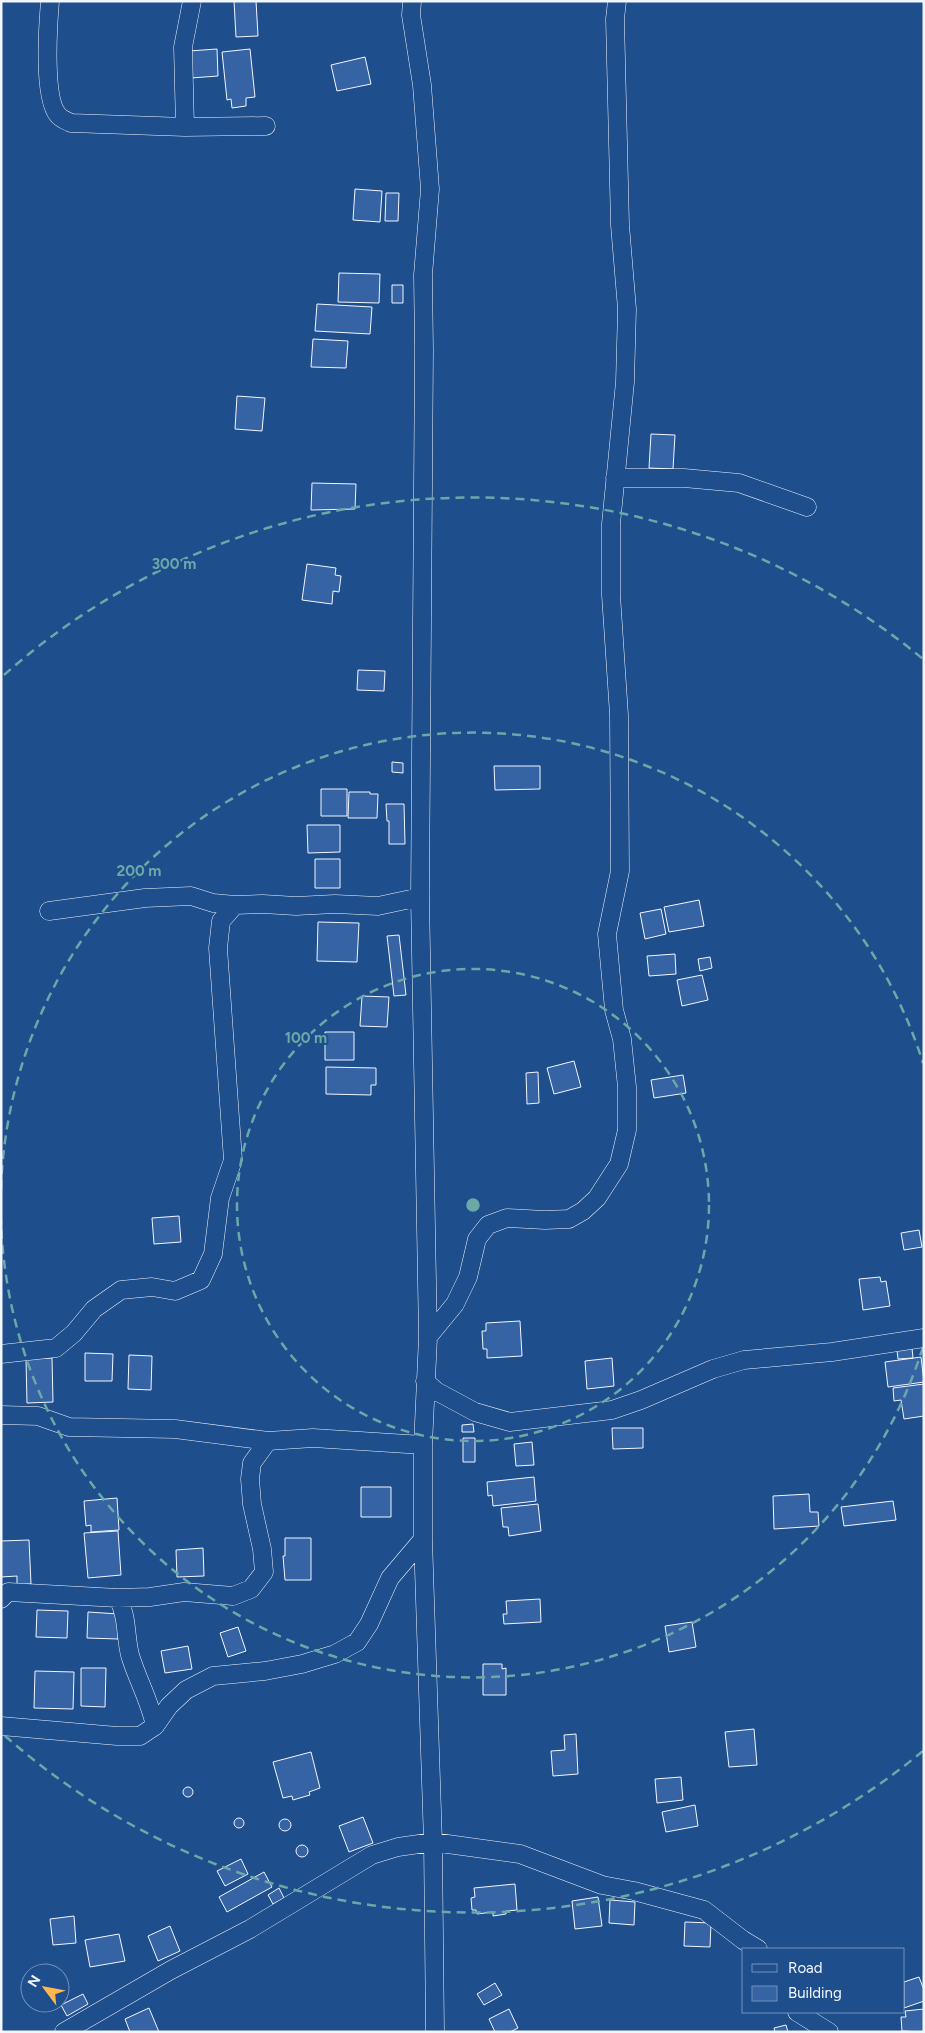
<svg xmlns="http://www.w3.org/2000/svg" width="925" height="2033" font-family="Figtree,sans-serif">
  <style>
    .building { fill: #3563a3; stroke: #f2f6ff }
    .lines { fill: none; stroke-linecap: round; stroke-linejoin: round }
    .minor-casing { stroke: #f2f6ff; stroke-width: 19 }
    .minor { stroke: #1f4e8c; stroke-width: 18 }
    .ring { fill: none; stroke: #6aa9a8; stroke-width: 2.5; stroke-dasharray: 9 6 }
    .centre { fill: #6aa9a8; stroke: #1f4e8c; stroke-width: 2.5 }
    .ring-label { font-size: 15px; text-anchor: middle; font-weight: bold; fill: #6aa9a8; stroke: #1f4e8c; stroke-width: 4; stroke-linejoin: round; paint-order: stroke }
  </style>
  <rect width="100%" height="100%" fill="#1f4e8c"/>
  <!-- building -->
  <path class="building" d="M234,1H256L258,36L236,37Z
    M217,49L218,76L191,78L189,51Z
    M250,49L255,97L246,98V106L232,108L231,99L227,100L222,52Z
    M365,57L371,84L337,91L331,65Z
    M355,189L382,191L380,222L353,220Z
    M386,193H399L398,221H385Z
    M339,273L380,274L379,303L338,302Z
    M392,285H403V303H392Z
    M317,304L372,307L370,334L315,331Z
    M313,339L348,341L346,368L311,367Z
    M237,396L265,398L262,431L235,429Z
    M651,434L675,435L673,469L649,468Z
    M312,483L356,484L355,509L311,510Z
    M307,564L336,568L335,575L341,576L339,592L333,591L332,604L302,600Z
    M358,670L385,671L384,691L357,690Z
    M392,762L403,763V773L392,772Z
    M494,766H540V789L495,790Z
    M321,789H347V816H321Z
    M349,792H370V794H378L377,818H348Z
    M386,804H404L405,844H389V821H387Z
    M307,825H340V852L308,853Z
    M315,859H340V888H315Z
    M699,900L704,926L669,932L664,907Z
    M661,909L666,934L645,939L640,913Z
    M318,922L359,923L357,962L317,961Z
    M399,935L406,995L394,996L387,936Z
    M675,954L676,974L649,976L647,956Z
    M710,957L712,968L700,971L698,959Z
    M702,975L708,1000L682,1006L677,980Z
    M362,996L389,997L387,1027L360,1026Z
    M325,1032H354V1060H325Z
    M574,1061L581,1087L554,1094L547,1068Z
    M326,1067L376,1068V1085H371V1095L326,1094Z
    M538,1072L539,1103L527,1104L526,1073Z
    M683,1075L686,1093L654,1098L651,1080Z
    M179,1216L181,1242L154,1244L152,1218Z
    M919,1230L922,1247L904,1250L901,1233Z
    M880,1277L881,1282L886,1281L890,1306L863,1310L859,1279Z
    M520,1321L522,1356L487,1358V1349H483L482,1331H486V1323Z
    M912,1348L913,1358L898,1359L897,1350Z
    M85,1353L113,1354L112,1381H85Z
    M129,1355L152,1356L151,1390L128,1389Z
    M921,1357L924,1382L888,1387L885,1362Z
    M52,1358L53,1402L27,1403L26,1359Z
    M612,1358L614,1386L587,1389L585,1361Z
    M924,1384V1416L904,1419L901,1400L894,1401L893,1388Z
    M473,1424L474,1432H462V1425Z
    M612,1428H643V1448L613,1449Z
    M463,1438H475V1462H463Z
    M532,1442L534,1465L516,1466L514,1444Z
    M534,1477L536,1501L493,1506L492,1495L488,1496L487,1482Z
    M361,1487H391V1517H361Z
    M809,1494L810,1512H818L819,1526L774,1529L773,1496Z
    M117,1498L119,1530L91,1532V1525L86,1526L84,1501Z
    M893,1501L896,1520L844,1526L841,1507Z
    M538,1504L541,1531L509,1536L508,1527H503L501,1508Z
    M118,1531L121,1575L88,1578L84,1533Z
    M285,1538H311V1580H285L283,1556H285Z
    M29,1540L31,1584L17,1585V1576L1,1577V1541Z
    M203,1548L204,1576L177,1577L176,1550Z
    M540,1599L541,1622L504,1624L503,1614H507L506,1601Z
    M37,1610L68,1611L67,1638L36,1637Z
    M88,1612L119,1614L118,1639L87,1638Z
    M692,1622L696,1647L669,1652L665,1626Z
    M238,1627L246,1651L228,1657L220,1633Z
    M188,1646L192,1669L165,1673L161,1651Z
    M483,1664H502V1669L506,1668V1695H483Z
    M81,1668H106L105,1707L81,1706Z
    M35,1671L74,1672L73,1709L34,1708Z
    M754,1729L757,1765L729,1767L725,1732Z
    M576,1734L578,1774L553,1776L551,1751L565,1750L564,1735Z
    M311,1752L320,1788L309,1792L310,1795L293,1800L292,1796L283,1798L273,1762Z
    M681,1777L683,1800L657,1803L655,1779Z
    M183 1792a5 5 0 1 1 10 0a5 5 0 1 1-10 0Z
    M695,1805L698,1826L666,1832L662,1812Z
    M363,1817L373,1843L349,1852L339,1826Z
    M234 1823a5 5 0 1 1 10 0a5 5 0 1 1-10 0Z
    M279 1825a6 6 0 1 1 12 0a6 6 0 1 1-12 0Z
    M296 1851a6 6 0 1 1 12 0a6 6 0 1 1-12 0Z
    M241,1859L248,1874L225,1886L217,1871Z
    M264,1872L272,1887L227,1912L219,1897Z
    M515,1884L517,1910L506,1911V1914L493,1916V1912L477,1914L476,1910H472L471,1898L475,1897L474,1888Z
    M279,1888L284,1898L273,1904L268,1895Z
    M598,1897L602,1926L575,1929L572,1901Z
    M610,1900L635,1902L634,1925L609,1923Z
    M74,1916L76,1943L53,1945L50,1919Z
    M685,1922L711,1923L710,1947L684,1946Z
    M170,1926L180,1951L158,1961L148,1936Z
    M119,1934L125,1961L90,1967L85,1940Z
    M919,1977L924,1990V2001L904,2008V1982Z
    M495,1983L502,1995L484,2005L477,1994Z
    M83,1994L88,2004L67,2016L61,2005Z
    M149,2008L159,2032H130L125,2019Z
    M509,2009L518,2028L510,2032H495L489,2019Z
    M924,2009V2032L902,2031L901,2017H906L905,2011Z
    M786,2025L788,2032H775L774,2028Z"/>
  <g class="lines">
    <defs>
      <path id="minor" d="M50,1C48,25 43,98 58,115C61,119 67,121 71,123L185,127L266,126
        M412,1L411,15L422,85L430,189L423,275L424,350L420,897L428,1337L423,1445V1539L433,1842L435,2032
        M185,127L183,47L192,1
        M615,478H684L739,483L807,507
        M49,911L145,898L191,896L213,903L235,905
        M428,1337L455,1304L468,1277L477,1239L488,1225L507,1218L545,1220L569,1219L583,1211L597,1198L619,1164L627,1130V1087L622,1039L614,1010L607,934L620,871L619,715L611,595V524L625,382L627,309L620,225L615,19L617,1
        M1,1354L56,1348L74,1333L94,1309L121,1290L152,1287L175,1291L201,1280L213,1254L220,1198L233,1160L218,948L221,921L235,905L263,904L296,906L335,904L378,906L420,897
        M425,1381L436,1391L475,1412L510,1422L612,1410L641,1400L713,1369L744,1360L832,1352L924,1338
        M1,1415L38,1416L69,1427L175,1429L268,1441
        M118,1598C128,1618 125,1635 130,1655C137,1679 150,1701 155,1726
        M1,1599L8,1592L118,1598L150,1597L184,1592L233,1596L251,1589L264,1572L262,1549L252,1504L250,1479L252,1463L268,1441L313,1438L423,1445
        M1,1726L117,1736H140L155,1726L169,1706L186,1690L213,1676L265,1671L302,1664L335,1654L357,1642L369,1624L390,1578L423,1539
        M797,2012L829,2032
        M64,2032L171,1970L250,1929L372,1855L398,1847L433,1842L520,1854L602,1885L634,1891L704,1910L743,1940L758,1949"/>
    </defs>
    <!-- minor casing -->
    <use href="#minor" class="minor-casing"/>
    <!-- minor -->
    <use href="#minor" class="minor"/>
  </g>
  <!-- distance rings -->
  <g class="ring">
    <circle cx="473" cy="1205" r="236"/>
    <path d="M923 1347A472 472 0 0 1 1 1221M1 1189A472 472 0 0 1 923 1063"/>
    <path d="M923 1751A708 708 0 0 1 4 1735M4 675A708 708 0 0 1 923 659"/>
  </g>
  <circle cx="473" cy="1205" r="8" class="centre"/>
  <g class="ring-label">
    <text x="174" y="569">300 m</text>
    <text x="139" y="876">200 m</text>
    <text x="306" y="1043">100 m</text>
  </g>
  <!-- border -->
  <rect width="925" height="2033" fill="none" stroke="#f2f6ff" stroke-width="5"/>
  <!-- legend -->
  <rect x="742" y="1948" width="162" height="65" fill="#1f4e8c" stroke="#7391ba"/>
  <rect x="752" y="1964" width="25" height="8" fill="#1f4e8c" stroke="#7391ba"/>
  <text x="788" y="1973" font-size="15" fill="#f2f6ff">Road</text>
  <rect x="752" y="1986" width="25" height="15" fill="#3563a3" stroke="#7391ba"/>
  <text x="788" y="1998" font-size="15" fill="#f2f6ff">Building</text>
  <!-- north arrow -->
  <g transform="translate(45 1988) rotate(302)"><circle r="24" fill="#1f4e8c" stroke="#7391ba"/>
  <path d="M0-4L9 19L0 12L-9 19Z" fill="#ffb74d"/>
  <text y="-8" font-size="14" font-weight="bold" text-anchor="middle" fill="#f2f6ff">N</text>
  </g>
</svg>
